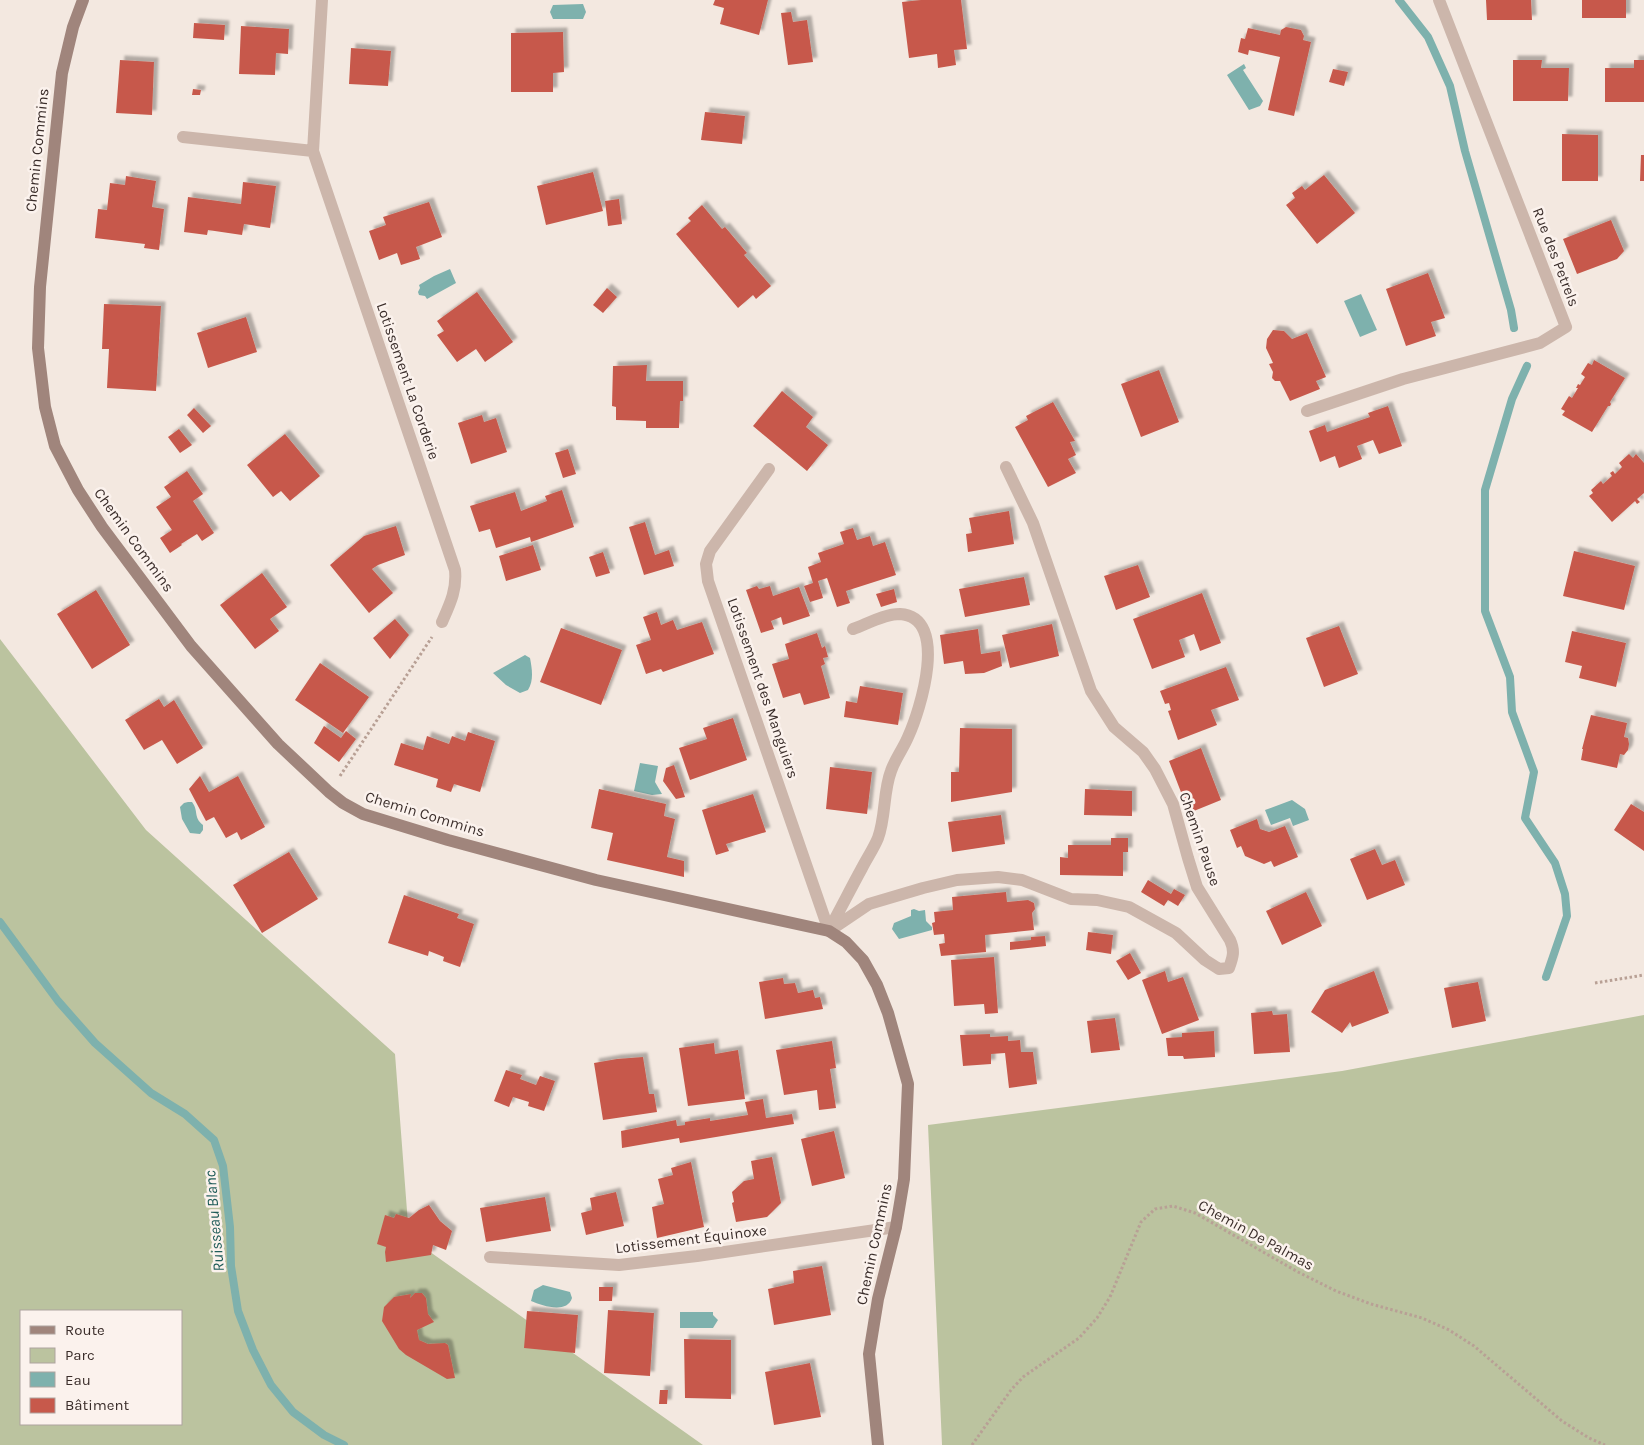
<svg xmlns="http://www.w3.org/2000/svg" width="1644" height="1445" font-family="Karla,sans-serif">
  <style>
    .green { fill: #bbc39f; fill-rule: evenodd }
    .water { fill: #7eb1ad }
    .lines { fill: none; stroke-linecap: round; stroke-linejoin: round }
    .stream { stroke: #7eb1ad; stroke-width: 8 }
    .building { fill: #c7594b; filter: url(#shadow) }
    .path { stroke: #b8a095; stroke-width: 3; stroke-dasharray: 2.5 2.5; stroke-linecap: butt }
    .street { stroke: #ccb6ab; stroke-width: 12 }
    .secondary { stroke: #a0857c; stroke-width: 12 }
    .labels { text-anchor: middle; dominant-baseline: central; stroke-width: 5; stroke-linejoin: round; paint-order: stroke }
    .street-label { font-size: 15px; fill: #3a2d2a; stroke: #fbf2ed }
    .water-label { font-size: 16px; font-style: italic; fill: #1f5c59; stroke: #fbf2ed }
  </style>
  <defs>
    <filter id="shadow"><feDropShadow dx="4.5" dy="-4.5" stdDeviation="1" flood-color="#0004"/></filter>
  </defs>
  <rect width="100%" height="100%" fill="#f3e8e0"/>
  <!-- green -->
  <path class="green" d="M0,639L146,830L395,1054L409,1237L703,1445H0ZM21,1311H181V1424H21Z
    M1644,1015V1445H942L928,1125L1342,1071Z"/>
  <!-- water -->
  <path class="water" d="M583,4L586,12L583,19H553L550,12L553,5Z
    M1244,64L1246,68L1243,70L1263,101L1260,106L1249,110L1227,75Z
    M450,269L456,283L427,299L425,296L419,295L418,292L420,288L419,285L434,276Z
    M1361,294L1377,330L1360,337L1344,301Z
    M525,655L530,658C532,669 534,680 528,690L520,693L506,685L493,673Z
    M640,763L658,766L655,782L662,794L652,795L634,791Z
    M1292,800L1305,809L1309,820L1293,826L1290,818L1271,825L1265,810Z
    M188,802H192C199,811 193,817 203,825V830L200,834L190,833L182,819L180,807L184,803Z
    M914,909L919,911L925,910L926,921L932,927V930L899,939L892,929L894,923L911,916V910Z
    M543,1285L570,1292L572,1298C567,1314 543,1306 531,1301L534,1290Z
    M680,1312H713V1315L718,1320L713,1328H680Z"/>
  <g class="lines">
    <!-- stream -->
    <path class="stream" d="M1399,0L1428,37L1450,86L1465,151L1511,310L1514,328
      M1527,366L1512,399L1485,490V611L1510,677L1512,712L1534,772L1525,818L1555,863L1565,894L1567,916L1546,977
      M0,922L58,1001L95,1043L151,1093L185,1114L214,1140L223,1166L230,1227L231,1266L238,1311L253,1350L271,1385L293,1412L324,1435L344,1445"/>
  </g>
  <!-- building -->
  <path class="building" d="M715,0H768L759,35L720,24L724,8L713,5Z
    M921,0H961L967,49L954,50L956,65L938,68L937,54L909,58L902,2Z
    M1486,0H1531L1532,20H1487Z
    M1582,0H1626V18H1582Z
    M791,12L793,22L807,20L813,62L788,65L781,13Z
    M194,23L225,25L224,40L193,38Z
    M241,26L289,29L288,54L276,53L275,75L239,74Z
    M1286,27L1301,30L1304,36L1303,40L1311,42L1294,116L1268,110L1280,57L1249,50L1248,55L1238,52L1241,38L1245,39L1248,28L1280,35L1281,30Z
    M563,32L564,72L553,73V92H511V33Z
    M351,48L391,51L388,86L349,84Z
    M120,60L154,62L152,115L116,113Z
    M1513,60H1542L1541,68H1569L1568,101H1513Z
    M1634,60H1644V102H1605V68H1634Z
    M1333,69L1348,72L1344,86L1329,82Z
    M193,89L201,90L200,95H192Z
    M705,112L745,116L742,144L701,140Z
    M1562,134L1598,135V181H1562Z
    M1641,155H1644V181H1640Z
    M593,172L603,211L546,225L537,186Z
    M1324,175L1355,213L1317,244L1286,205L1295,198L1292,193L1302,186L1305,190Z
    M126,176L156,181L152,207L164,209L159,250L144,248L145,244L95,238L98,209L107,210L110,183L125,185Z
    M243,182L276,186L270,228L244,224L242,235L208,230L207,235L184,232L188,197L241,204Z
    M619,199L622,224L608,226L605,201Z
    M429,202L442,237L416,247L420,259L401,265L397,253L379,260L369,231L386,225L383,217Z
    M702,205L722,229L725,227L747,253L744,255L771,286L756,299L753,295L738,308L676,234L691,221L688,218Z
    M1611,220L1624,251L1617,259L1577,274L1563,239Z
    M1428,273L1445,318L1431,322L1436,336L1406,346L1386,289Z
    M607,288L617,297L603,313L593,305Z
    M477,292L513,342L485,362L476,349L457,362L437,335L444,331L437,321Z
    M104,304L161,306L156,391L107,388L109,349H102Z
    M246,317L257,352L208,368L197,333Z
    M1273,330L1284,331L1292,339L1307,333L1326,377L1316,381L1320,389L1290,401L1280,381H1275L1272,378L1273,372L1269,364L1273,363L1266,348L1267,339Z
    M1594,360L1625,378L1610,402L1611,404L1610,406H1608L1592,432L1562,415L1565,411L1561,409L1569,396L1572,398L1578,388H1576L1578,384L1580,385L1585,377L1581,374L1588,363L1592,365Z
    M647,365L646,381H683V401H680L679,428H646V421L616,420V407L612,406L613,366Z
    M1159,370L1179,422L1141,437L1121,384Z
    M782,391L813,417L806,427L828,445L807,471L753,426Z
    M1053,402L1075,441L1070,442L1076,455L1068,459L1076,473L1048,487L1015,427L1028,420L1026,416Z
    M1388,406L1402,446L1379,454L1373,440L1357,446L1362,459L1339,468L1335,456L1320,462L1309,431L1325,425L1327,432L1370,417L1368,413Z
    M194,408L211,426L203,433L187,415Z
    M482,415L484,422L496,418L507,452L471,464L458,423Z
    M179,429L192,445L180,453L168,437Z
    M285,434L320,476L290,501L281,491L273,497L247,465Z
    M568,449L576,474L563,478L555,453Z
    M1629,454L1633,458L1636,454L1644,463V493L1637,499L1640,502L1637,504L1635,501L1612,522L1589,496L1593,493L1591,490L1601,481L1603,484L1612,476L1610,473L1613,471L1615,474L1622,467L1619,463Z
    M187,471L203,494L193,501L214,533L202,541L197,534L181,544L182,545L170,553L160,538L172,530L156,507L171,497L164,487Z
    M562,490L574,527L531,542L530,537L496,548L490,529L479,532L470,506L515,492L521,511L547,501L545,496Z
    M1009,511L1014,544L968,552L966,534L972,533L969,518Z
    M645,522L655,555L669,550L674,566L644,575L629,527Z
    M396,526L405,555L378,565L372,569L393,593L369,613L330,565L364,536Z
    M853,528L857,540L870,536L873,546L885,542L896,575L846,591L850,603L837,607L827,578L818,581L823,598L810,602L804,586L813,583L808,567L821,562L818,553L844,544L840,532Z
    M533,545L541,570L506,581L499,556Z
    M1574,551L1635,566L1624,610L1563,596Z
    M603,552L610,573L596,577L589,557Z
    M1138,565L1150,597L1116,610L1104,576Z
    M262,573L287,607L270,619L279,631L255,649L220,605Z
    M1024,577L1030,605L965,617L959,589Z
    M757,586L759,589L770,586L773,596L799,587L810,616L783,625L781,617L771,621L774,629L761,633L746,590Z
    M894,589L897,602L881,607L876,594Z
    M96,590L130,645L92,669L57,614Z
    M1202,593L1221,643L1200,651L1194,634L1179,640L1185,657L1152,669L1133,619Z
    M657,612L661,625L673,620L677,630L702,622L714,654L663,672L661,669L646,674L636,645L651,640L643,617Z
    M395,619L409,635L390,659L373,638Z
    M1052,624L1059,656L1010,668L1002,635Z
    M1339,626L1358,674L1324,687L1306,638Z
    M561,628L622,650L601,705L540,682Z
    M978,629L981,654L1000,651L1002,666L984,673L965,674L963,661L944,664L940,635Z
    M1572,631L1626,643L1616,687L1579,678L1582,666L1565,662Z
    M817,633L822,648L825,646L828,657L823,658L825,664L821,666L830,698L804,705L800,693L783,698L772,664L789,659L785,644Z
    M320,663L369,697L343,733L295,700Z
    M1226,667L1239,700L1211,710L1217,725L1178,740L1168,711L1171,710L1169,703L1165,704L1160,691Z
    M860,686L903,693L898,725L844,717L846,701L857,703Z
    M159,699L164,707L174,700L203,748L177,764L162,740L144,750L125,720Z
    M1591,715L1627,723L1624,737L1628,738L1629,744L1628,750L1624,755L1620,754L1617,768L1581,760L1583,749H1582Z
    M733,718L747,760L690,780L679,748L707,739L703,728Z
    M324,726L341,738L346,731L356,739L339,762L314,743Z
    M960,728L1012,729V792L951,802V772H959Z
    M468,732L495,741L480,792L454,784L451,792L436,787L438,779L394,765L401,743L423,750L427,736L449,744L452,736L465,741Z
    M1201,748L1221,800L1189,813L1169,761Z
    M674,765L685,797L676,799L663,781L666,768Z
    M830,767L872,772L867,814L826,809Z
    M200,776L209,792L238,776L265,827L241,840L237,832L226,838L214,817L206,821L189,789Z
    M599,789L666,804L664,816L675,819L667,857L684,861V877L607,860L613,833L591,828Z
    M1085,789L1132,791V816L1084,815Z
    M753,794L766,832L726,844L729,851L716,855L702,810Z
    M1631,804L1644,812V851L1614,830Z
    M1001,815L1005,844L952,852L948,822Z
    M1257,819L1260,829L1269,832L1285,826L1298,857L1274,867L1271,861L1264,864L1245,856L1241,846L1237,848L1230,830Z
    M1111,838H1128V852H1123V876L1060,875V857L1068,858V845H1111Z
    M1375,849L1382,865L1395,860L1405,885L1367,900L1350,859Z
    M289,852L318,899L262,933L233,885Z
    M1148,880L1171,894L1174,889L1185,895L1178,906L1168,900L1164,906L1141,892Z
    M1006,892L1007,902L1028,900L1034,903L1035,909L1032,913L1034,930L985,935L986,952L941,956L939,944L945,943L944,934L934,935L932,923L935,922L934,912L953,910L952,897Z
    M1306,892L1322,926L1282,945L1266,911Z
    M404,895L459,914L457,918L474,924L460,967L443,961L444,957L429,951L428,956L388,943Z
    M1088,932L1113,935L1111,954L1086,950Z
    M1045,936L1046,946L1010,950V942L1031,940V937Z
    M1130,953L1141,973L1128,980L1116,961Z
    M994,957L998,1013L985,1014L984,1004L954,1006L951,960Z
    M1165,971L1168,982L1183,977L1199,1020L1162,1034L1142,980Z
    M1374,971L1389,1013L1352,1027L1350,1022L1342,1033L1311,1012L1325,990Z
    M783,978L784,984L795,983L798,993L813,990L815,998L820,997L823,1009L765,1019L759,982Z
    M1478,982L1486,1021L1452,1028L1444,988Z
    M1272,1011L1273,1015L1287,1014L1290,1052L1254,1054L1251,1013Z
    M1115,1018L1120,1050L1091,1053L1087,1021Z
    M1214,1031L1215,1057L1184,1059L1183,1056H1168L1166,1038L1182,1037V1033Z
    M990,1034V1037L1008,1036V1041L1020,1040L1021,1052H1033L1037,1084L1009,1088L1005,1053L991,1054V1064L963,1066L960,1035Z
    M832,1041L836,1068L830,1069L836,1108L819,1110L817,1090L784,1095L776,1050Z
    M714,1043L715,1054L738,1050L745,1099L688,1106L679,1048Z
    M643,1057L649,1094H654L657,1112L603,1120L594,1063L617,1059Z
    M506,1070L522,1075L520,1079L536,1085L540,1076L555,1081L544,1111L528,1106L529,1102L513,1097L509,1107L494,1101Z
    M763,1099L766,1118L792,1114L794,1124L680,1143L679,1138L622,1148L621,1131L676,1120L677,1126L685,1125V1122L710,1118V1121L748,1115L745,1102Z
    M834,1131L845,1178L812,1186L801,1139Z
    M772,1157L781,1203L767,1217L736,1222L732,1203L734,1202L732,1192L744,1181L754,1179L751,1161Z
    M691,1162L704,1227L657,1238L652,1207L664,1204L658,1179L673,1175L671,1168Z
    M616,1192L624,1226L586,1235L581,1213L592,1210L590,1198Z
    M545,1197L551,1231L486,1242L480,1208Z
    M429,1205L440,1221L452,1231L446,1250L433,1245L431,1255L386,1262L385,1252L386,1247L377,1244L385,1215L394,1218L396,1214L409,1218L419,1210Z
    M822,1266L831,1315L774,1325L768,1289L794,1283L793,1271Z
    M599,1287H613L612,1301H599Z
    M415,1293H422L426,1298L428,1314L434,1322L417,1330L419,1340L428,1344L445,1343L448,1345L455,1378L447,1379L406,1355L399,1349L382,1321L384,1307L394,1297L411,1294L410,1298Z
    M608,1310L654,1313L650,1376L604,1373Z
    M527,1311L578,1315L575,1353L524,1348Z
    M684,1339L731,1340V1399L685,1398Z
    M810,1363L821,1417L774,1425L765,1372Z
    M660,1390H668L667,1404H659Z"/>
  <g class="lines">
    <!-- path -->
    <path class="path" d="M340,776L432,637
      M1595,983L1644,975
      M972,1445L1011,1390L1023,1377L1079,1338L1097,1318L1110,1297L1141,1222L1155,1209L1173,1206L1195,1213L1298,1272L1336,1291L1371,1304L1422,1318L1449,1330L1474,1346L1562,1421L1589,1438L1605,1445"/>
    <!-- street -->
    <path class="street" d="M322,0L313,151L455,570C457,590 450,604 442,622
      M183,137L313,151
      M1307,411L1403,379L1540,343L1566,327L1439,0
      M769,469L710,551L706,564L708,581L829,931
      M830,928C841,908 851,888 862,868C867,858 874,848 878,838C886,816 883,792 891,771C895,759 903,749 908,737C920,711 950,617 900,614C884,614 867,624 853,629
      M829,931L869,904L923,888L957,880L998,877L1022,880L1071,899L1097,900L1129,907L1176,933L1205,960L1219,969L1229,968C1233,957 1235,951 1230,940L1197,887L1188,858L1173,804L1155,769L1143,752L1114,727L1091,691L1033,523L1006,467
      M490,1257L619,1265L697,1256L896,1227"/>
    <!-- secondary -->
    <path class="secondary" d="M83,0L73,27L62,73L40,287L38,348L45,407L55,446L78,490L102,527L191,646L278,744L329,792L343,803L363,814L448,840L596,880L829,931L846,942L863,960L877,985L888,1013L908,1084L904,1179L896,1227L878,1299L869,1354L878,1445"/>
  </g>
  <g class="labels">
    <!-- street labels -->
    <g class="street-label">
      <text transform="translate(37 150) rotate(-84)">Chemin Commins</text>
      <text transform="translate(1556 257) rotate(69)">Rue des Petrels</text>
      <text transform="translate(408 381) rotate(71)">Lotissement La Corderie</text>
      <text transform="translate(134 540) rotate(54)">Chemin Commins</text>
      <text transform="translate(763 688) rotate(71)">Lotissement des Manguiers</text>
      <text transform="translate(425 814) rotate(17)">Chemin Commins</text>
      <text transform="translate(1200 839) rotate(71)">Chemin Pause</text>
      <text transform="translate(1256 1235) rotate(29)">Chemin De Palmas</text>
      <text transform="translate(691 1239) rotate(-7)">Lotissement Équinoxe</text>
      <text transform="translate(874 1244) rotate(-78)">Chemin Commins</text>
    </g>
    <!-- water labels -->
    <g class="water-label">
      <text transform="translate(214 1221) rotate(-95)">Ruisseau Blanc</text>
    </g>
  </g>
  <!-- legend -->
  <rect x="20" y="1310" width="162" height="115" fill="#fbf2ed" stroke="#aea39f"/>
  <rect x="30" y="1326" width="25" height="8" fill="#a0857c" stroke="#aea39f"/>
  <text x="65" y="1335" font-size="15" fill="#3a2d2a">Route</text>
  <rect x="30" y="1348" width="25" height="15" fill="#bbc39f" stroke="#aea39f"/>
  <text x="65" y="1360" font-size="15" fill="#3a2d2a">Parc</text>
  <rect x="30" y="1372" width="25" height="15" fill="#7eb1ad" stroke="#aea39f"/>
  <text x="65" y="1385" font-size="15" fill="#3a2d2a">Eau</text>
  <rect x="30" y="1398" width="25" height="15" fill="#c7594b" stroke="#aea39f"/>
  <text x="65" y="1410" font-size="15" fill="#3a2d2a">Bâtiment</text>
</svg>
